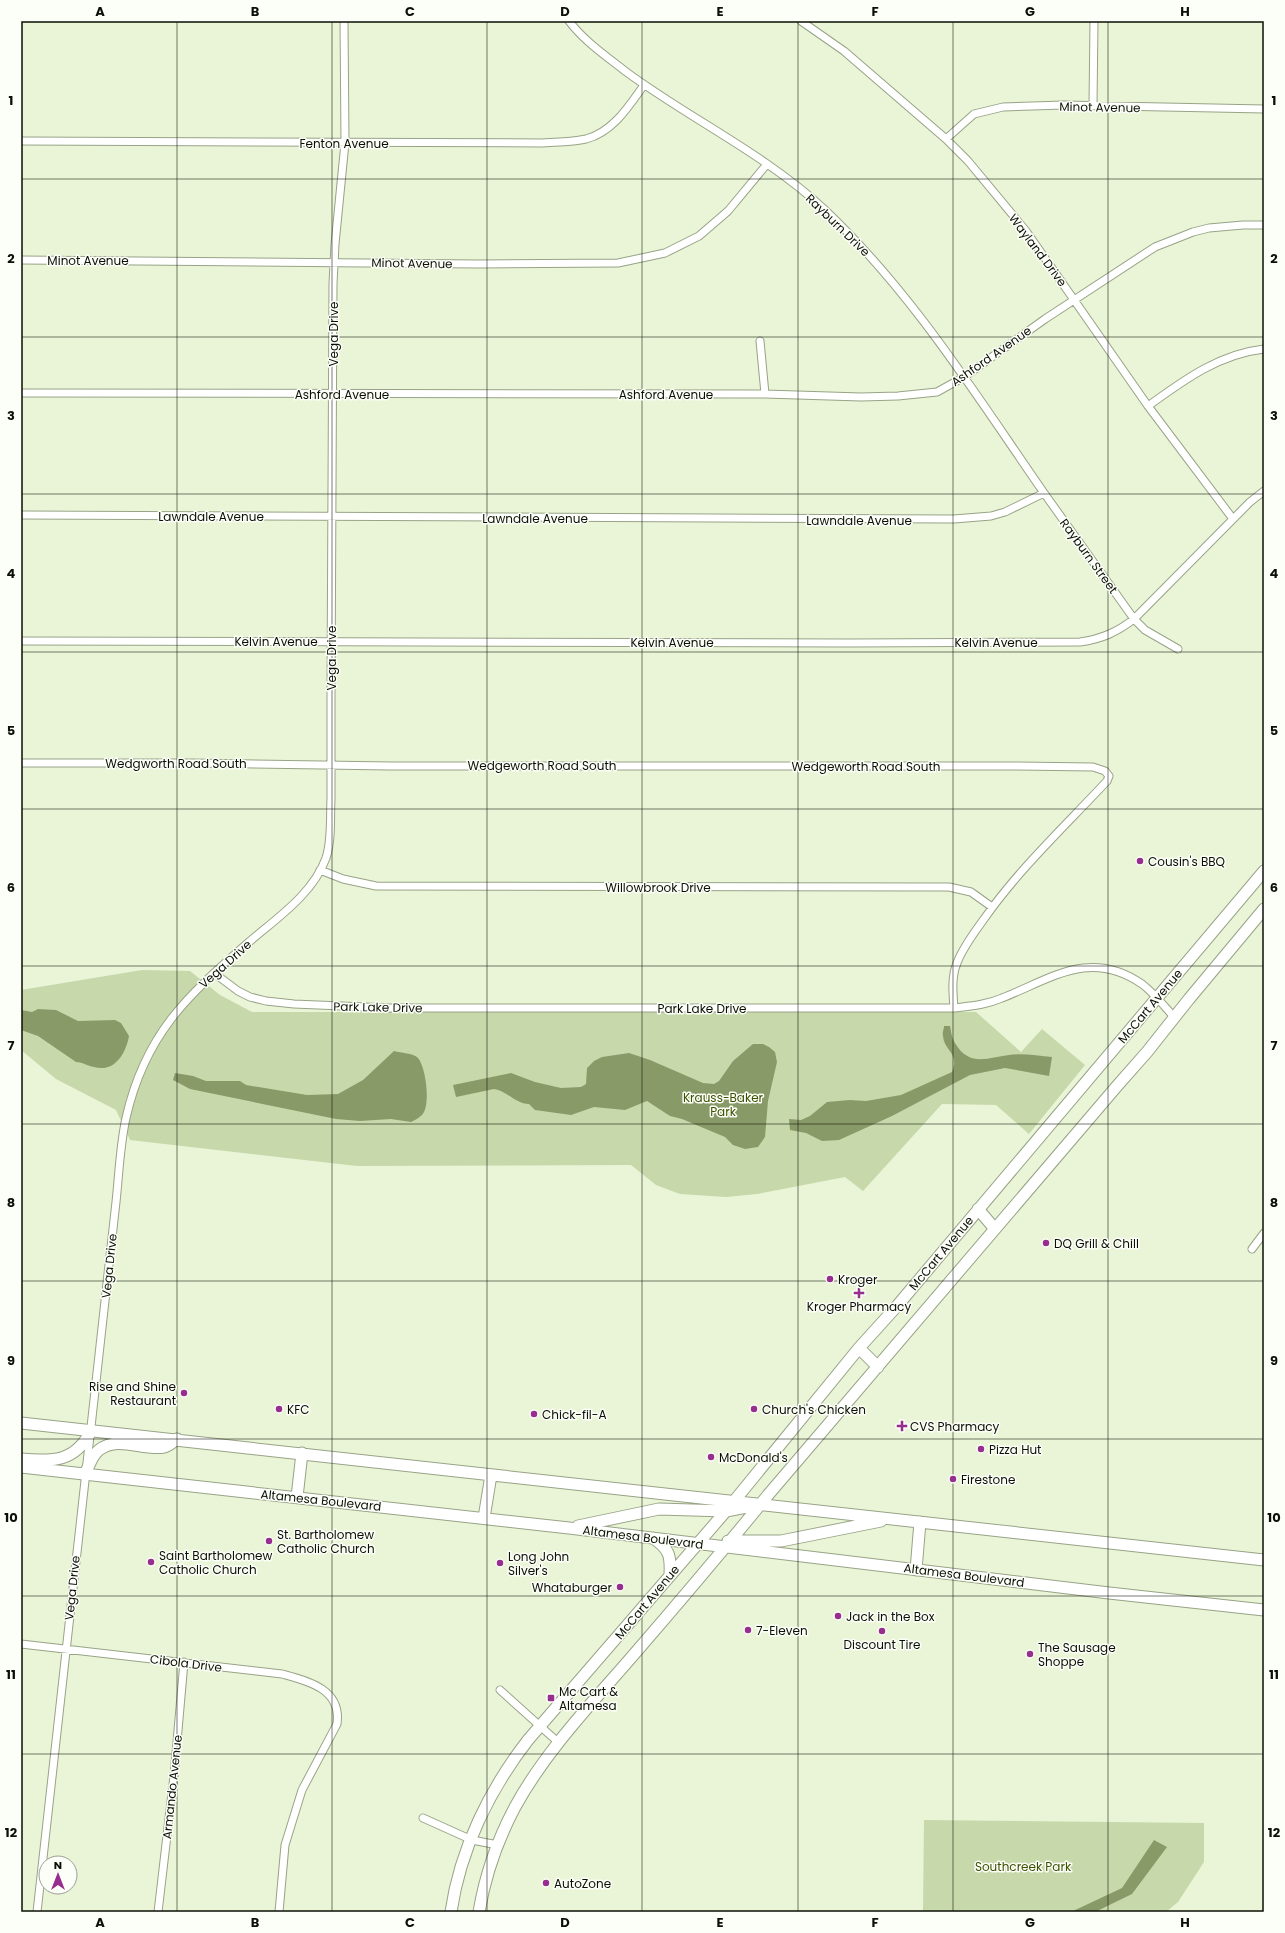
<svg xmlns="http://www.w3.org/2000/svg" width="1285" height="1933" font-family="Poppins,sans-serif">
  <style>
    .green { fill: #c7d8aa }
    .water { fill: #899a69 }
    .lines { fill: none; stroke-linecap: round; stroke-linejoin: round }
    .street-casing { stroke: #98a387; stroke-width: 9 }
    .secondary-casing { stroke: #98a387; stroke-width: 13 }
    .street { stroke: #fff; stroke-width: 7 }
    .secondary { stroke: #fff; stroke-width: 11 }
    .grid { fill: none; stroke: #0b0f05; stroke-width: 1; stroke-opacity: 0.55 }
    .poi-dot { fill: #972d8f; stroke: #fcfef8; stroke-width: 1.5 }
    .labels { text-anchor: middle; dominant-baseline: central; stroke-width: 3; stroke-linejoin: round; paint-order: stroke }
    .street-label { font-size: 12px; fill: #0b0f05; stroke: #fcfef8 }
    .poi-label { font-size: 12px; fill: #0b0f05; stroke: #fcfef8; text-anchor: start }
    .park-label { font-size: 12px; fill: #3c5100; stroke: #fcfef8 }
    .neatline { fill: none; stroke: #0b0f05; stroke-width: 1.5 }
    .grid-label { font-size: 13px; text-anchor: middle; font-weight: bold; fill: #0b0f05 }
  </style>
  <rect width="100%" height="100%" fill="#e9f5d6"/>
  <!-- green -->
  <path class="green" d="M142,970L190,971L220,995L252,1012H976L1021,1052L1042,1029L1085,1065L1029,1134L996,1105L942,1104L863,1191L845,1177L757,1194L726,1197L680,1194L656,1185L631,1165L357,1166L130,1140L116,1110L56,1079L21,1050V990Z
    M924,1820L1204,1823V1862L1178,1902L1166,1912H923Z"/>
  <!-- water -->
  <path class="water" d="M38,1009L56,1010L78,1021L115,1020L121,1023L129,1036C126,1053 115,1073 94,1067C87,1066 83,1062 76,1062L38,1036L21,1030V1010L32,1012Z
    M944,1026H950C951,1031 952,1039 955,1043C969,1067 987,1058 1009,1055C1022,1053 1039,1056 1052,1057L1049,1076L1005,1068L970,1075L892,1116L839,1140L822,1141L806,1133L790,1130L789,1119L801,1120L810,1116L827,1102L850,1100L866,1101L901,1095L952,1072C960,1053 944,1051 943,1036C942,1033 944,1029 944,1026Z
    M753,1044H763L769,1047L775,1052L777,1062L768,1101L765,1137L758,1147L745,1149L733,1145L725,1137L682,1119L670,1116L647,1101L625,1110L594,1107L571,1115L535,1110L529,1104C516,1104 507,1091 494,1089L456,1097L453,1085L511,1073L535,1082L561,1088L581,1087L586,1084L587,1068L594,1061L602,1057L629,1053L650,1060L703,1083L714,1084L719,1081L733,1061Z
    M394,1051C401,1053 413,1053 418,1058C426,1067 431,1106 422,1115C419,1118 415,1120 411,1122L391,1119L360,1121L336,1119L190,1089L173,1080L175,1073L193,1076L206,1081H240L246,1085L307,1095L338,1094L363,1080Z
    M1154,1840L1167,1847L1132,1894L1095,1912H1071L1122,1888Z"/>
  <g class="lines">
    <defs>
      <path id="street" d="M569,21C584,41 606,56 625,71C690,119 765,154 824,209C912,292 976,395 1044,493C1074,535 1104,577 1134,619L1145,630L1178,649
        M801,21L844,51L946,139L968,161L1026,231L1148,406L1233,519
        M1093,106L1094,21
        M946,139L974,114L1003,107L1064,105L1264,109
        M21,141L543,143C557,142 573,142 586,139C613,132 629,106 644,85
        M21,260L478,264L618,263L665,253L699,236L728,211L767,164
        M760,341L765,394
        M21,393L765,394L861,397L898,396L937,392L964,377L1045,319L1155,247L1193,232L1209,228L1243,225H1264
        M1148,406C1184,380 1219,354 1264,349
        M21,515L954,519L991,516L1005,512L1044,493
        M21,641L849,643L1080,642C1102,639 1117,632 1134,619L1250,502L1264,491
        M21,763H192L391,766H1017L1093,767L1105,771L1109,776L1107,781C1065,826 1019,869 984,919C974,933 963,947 957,963C951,977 953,994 954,1008
        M320,870L343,879L376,886L949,887L971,892L992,907
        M214,973L238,991L250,997L266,1001L294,1004L389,1008H954C970,1006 986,1005 1002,998C1051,979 1090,948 1142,984C1154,993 1164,1006 1174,1017
        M1252,1249L1264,1233
        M21,1644L282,1674C308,1681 342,1689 337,1724L302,1790L285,1845L279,1912
        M500,1690L559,1743
        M423,1818L472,1840L498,1845
        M37,1912L116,1202C119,1174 120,1145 126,1118C145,1034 187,996 249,942C277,918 313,894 326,858C332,840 330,818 331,799C331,762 331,725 331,689C331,554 333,419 333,284L335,244L345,143L344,21
        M158,1912L174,1776L184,1662"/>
      <path id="secondary" d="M978,1209L995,1229
        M859,1348L878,1367
        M21,1423L1264,1560
        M21,1459C53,1462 75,1462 91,1431
        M21,1467L569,1528L1109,1593L1264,1610
        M85,1474C89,1466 92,1455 99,1450C118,1435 143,1451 164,1447C169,1446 173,1442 177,1439
        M297,1497L302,1453
        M484,1518L491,1475
        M578,1526L659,1509L726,1511L752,1506
        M653,1538C669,1549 671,1555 670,1574
        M728,1541H781L881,1521
        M916,1570L920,1522
        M451,1912C460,1849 490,1789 528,1740L726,1511L859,1348L897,1306L1264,871
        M479,1912C485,1876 498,1839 515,1807C546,1750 594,1701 636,1652C681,1600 725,1548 768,1495L1117,1086L1147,1052L1189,999L1264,909"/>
    </defs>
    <!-- street casing -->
    <use href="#street" class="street-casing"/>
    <!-- secondary casing -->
    <use href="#secondary" class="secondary-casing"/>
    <!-- street -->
    <use href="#street" class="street"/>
    <!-- secondary -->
    <use href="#secondary" class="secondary"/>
  </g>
  <!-- grid -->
  <path class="grid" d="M177,21V1912M332,21V1912M487,21V1912M642,21V1912M798,21V1912M953,21V1912M1108,21V1912M21,179H1264M21,337H1264M21,494H1264M21,652H1264M21,809H1264M21,966H1264M21,1124H1264M21,1281H1264M21,1439H1264M21,1596H1264M21,1754H1264"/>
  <!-- markers -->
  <g class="poi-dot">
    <circle cx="1140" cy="861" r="4"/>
    <circle cx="1046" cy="1243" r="4"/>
    <circle cx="830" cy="1279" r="4"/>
    <path d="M857 1287h4v4h4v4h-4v4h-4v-4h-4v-4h4z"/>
    <circle cx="184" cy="1393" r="4"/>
    <circle cx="279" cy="1409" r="4"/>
    <circle cx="754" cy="1409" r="4"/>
    <circle cx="534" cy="1414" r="4"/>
    <path d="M900 1420h4v4h4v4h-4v4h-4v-4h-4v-4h4z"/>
    <circle cx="981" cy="1449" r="4"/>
    <circle cx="711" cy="1457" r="4"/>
    <circle cx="953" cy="1479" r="4"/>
    <circle cx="269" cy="1541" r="4"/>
    <circle cx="151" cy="1562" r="4"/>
    <circle cx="500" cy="1563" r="4"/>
    <circle cx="620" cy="1587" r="4"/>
    <circle cx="838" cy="1616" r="4"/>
    <circle cx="748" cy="1630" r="4"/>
    <circle cx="882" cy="1631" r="4"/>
    <circle cx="1030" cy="1654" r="4"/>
    <rect x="547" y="1694" width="8" height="8" rx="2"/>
    <circle cx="546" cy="1883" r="4"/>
  </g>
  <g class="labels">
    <!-- street labels -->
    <g class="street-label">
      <text transform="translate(1100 107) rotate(1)">Minot Avenue</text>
      <text x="344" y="143">Fenton Avenue</text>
      <text transform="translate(838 225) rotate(44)">Rayburn Drive</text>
      <text transform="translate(1038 250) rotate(53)">Wayland Drive</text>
      <text x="88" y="260">Minot Avenue</text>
      <text transform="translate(412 263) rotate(1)">Minot Avenue</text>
      <text transform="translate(333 334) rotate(-90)">Vega Drive</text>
      <text transform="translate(991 356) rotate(-35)">Ashford Avenue</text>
      <text x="342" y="394">Ashford Avenue</text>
      <text x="666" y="394">Ashford Avenue</text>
      <text x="211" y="516">Lawndale Avenue</text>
      <text x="535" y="518">Lawndale Avenue</text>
      <text x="859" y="520">Lawndale Avenue</text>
      <text transform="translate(1089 556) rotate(54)">Rayburn Street</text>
      <text x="276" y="641">Kelvin Avenue</text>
      <text x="672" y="642">Kelvin Avenue</text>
      <text x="996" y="642">Kelvin Avenue</text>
      <text transform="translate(331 658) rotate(-90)">Vega Drive</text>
      <text x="176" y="763">Wedgworth Road South</text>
      <text x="542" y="765">Wedgeworth Road South</text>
      <text x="866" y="766">Wedgeworth Road South</text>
      <text x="658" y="887">Willowbrook Drive</text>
      <text transform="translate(225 964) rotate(-42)">Vega Drive</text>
      <text transform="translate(1150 1006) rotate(-50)">McCart Avenue</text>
      <text transform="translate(378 1007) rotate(1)">Park Lake Drive</text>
      <text x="702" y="1008">Park Lake Drive</text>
      <text transform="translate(941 1253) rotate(-50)">McCart Avenue</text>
      <text transform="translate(109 1266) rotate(-84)">Vega Drive</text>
      <text transform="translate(321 1500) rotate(6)">Altamesa Boulevard</text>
      <text transform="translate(643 1537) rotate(7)">Altamesa Boulevard</text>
      <text transform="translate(964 1575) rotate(7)">Altamesa Boulevard</text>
      <text transform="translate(72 1588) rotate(-84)">Vega Drive</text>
      <text transform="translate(647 1602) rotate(-50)">McCart Avenue</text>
      <text transform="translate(186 1663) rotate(7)">Cibola Drive</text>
      <text transform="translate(172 1787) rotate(-84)">Armando Avenue</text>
    </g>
    <!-- poi labels -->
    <g class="poi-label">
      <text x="1148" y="861">Cousin's BBQ</text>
      <text x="1054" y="1243">DQ Grill &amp; Chill</text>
      <text x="838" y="1279">Kroger</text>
      <text x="859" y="1306" text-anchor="middle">Kroger Pharmacy</text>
      <text x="176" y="1386" text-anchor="end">Rise and Shine<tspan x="176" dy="14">Restaurant</tspan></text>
      <text x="287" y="1409">KFC</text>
      <text x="762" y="1409">Church's Chicken</text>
      <text x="542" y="1414">Chick-fil-A</text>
      <text x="910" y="1426">CVS Pharmacy</text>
      <text x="989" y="1449">Pizza Hut</text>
      <text x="719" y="1457">McDonald's</text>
      <text x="961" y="1479">Firestone</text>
      <text x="277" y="1534">St. Bartholomew<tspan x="277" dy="14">Catholic Church</tspan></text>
      <text x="159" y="1555">Saint Bartholomew<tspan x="159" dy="14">Catholic Church</tspan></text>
      <text x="508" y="1556">Long John<tspan x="508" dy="14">Silver's</tspan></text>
      <text x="612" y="1587" text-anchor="end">Whataburger</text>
      <text x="846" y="1616">Jack in the Box</text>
      <text x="756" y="1630">7-Eleven</text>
      <text x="882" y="1644" text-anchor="middle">Discount Tire</text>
      <text x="1038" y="1647">The Sausage<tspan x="1038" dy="14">Shoppe</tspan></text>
      <text x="559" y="1691">Mc Cart &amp;<tspan x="559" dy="14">Altamesa</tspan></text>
      <text x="554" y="1883">AutoZone</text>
    </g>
    <!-- park labels -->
    <g class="park-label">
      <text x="723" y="1097">Krauss-Baker<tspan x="723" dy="14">Park</tspan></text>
      <text x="1023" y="1866">Southcreek Park</text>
    </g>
  </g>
  <!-- border -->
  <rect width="1285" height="1933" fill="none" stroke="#fcfef8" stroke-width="44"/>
  <!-- north arrow -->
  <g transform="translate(58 1875)"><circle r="19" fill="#fcfef8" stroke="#9c9e97"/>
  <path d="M0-3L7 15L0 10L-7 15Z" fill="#972d8f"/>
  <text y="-6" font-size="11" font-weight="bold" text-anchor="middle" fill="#0b0f05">N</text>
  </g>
  <rect x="22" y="22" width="1241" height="1889" class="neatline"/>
  <g class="grid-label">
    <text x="100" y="16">A</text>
    <text x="255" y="16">B</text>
    <text x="410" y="16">C</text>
    <text x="565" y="16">D</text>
    <text x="720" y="16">E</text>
    <text x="875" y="16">F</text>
    <text x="1030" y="16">G</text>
    <text x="1185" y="16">H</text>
    <text x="11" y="105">1</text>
    <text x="1274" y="105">1</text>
    <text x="11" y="263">2</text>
    <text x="1274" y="263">2</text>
    <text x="11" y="420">3</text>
    <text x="1274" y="420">3</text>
    <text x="11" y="578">4</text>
    <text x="1274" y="578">4</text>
    <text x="11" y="735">5</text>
    <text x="1274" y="735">5</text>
    <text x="11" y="892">6</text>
    <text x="1274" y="892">6</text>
    <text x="11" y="1050">7</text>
    <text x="1274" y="1050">7</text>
    <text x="11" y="1207">8</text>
    <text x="1274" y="1207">8</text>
    <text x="11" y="1365">9</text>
    <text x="1274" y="1365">9</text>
    <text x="11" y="1522">10</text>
    <text x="1274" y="1522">10</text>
    <text x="11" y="1679">11</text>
    <text x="1274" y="1679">11</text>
    <text x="11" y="1837">12</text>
    <text x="1274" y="1837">12</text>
    <text x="100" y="1927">A</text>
    <text x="255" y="1927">B</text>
    <text x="410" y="1927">C</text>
    <text x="565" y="1927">D</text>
    <text x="720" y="1927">E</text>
    <text x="875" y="1927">F</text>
    <text x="1030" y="1927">G</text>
    <text x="1185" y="1927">H</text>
  </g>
</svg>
